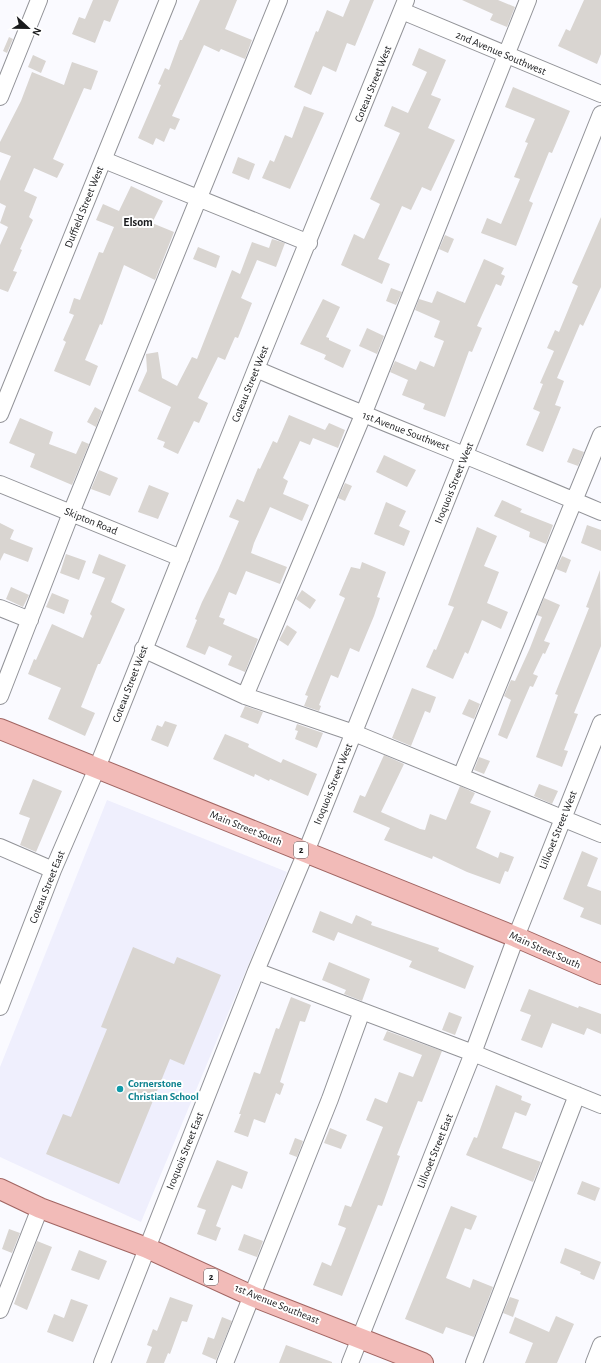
<svg xmlns="http://www.w3.org/2000/svg" width="601" height="1363" font-family="'Alegreya Sans',sans-serif">
  <style>
    .built { fill: #efeffd }
    .building { fill: #d9d5d1 }
    .lines { fill: none; stroke-linecap: round; stroke-linejoin: round }
    .minor-casing { stroke: #929398; stroke-width: 18 }
    .major-casing { stroke: #a16562; stroke-width: 22 }
    .minor { stroke: #fff; stroke-width: 16 }
    .major { stroke: #f2bbb8; stroke-width: 20 }
    .culture-dot { fill: #0f9aa8; stroke: #fff; stroke-width: 1.5 }
    .labels { text-anchor: middle; dominant-baseline: central; stroke-width: 4; stroke-linejoin: round; paint-order: stroke }
    .shield { fill: #fff; stroke: #5e5f60; stroke-width: 1 }
    .shield-label { font-size: 10px; font-weight: bold; fill: #191a1c }
    .street-label { font-size: 11px; fill: #191a1c; stroke: #fff }
    .culture-label { font-size: 11px; font-weight: bold; fill: #0d838f; stroke: #fff; text-anchor: start }
    .neighbourhood-label { font-size: 12px; font-weight: bold; fill: #191a1c; stroke: #fff }
  </style>
  <rect width="100%" height="100%" fill="#fafaff"/>
  <!-- built -->
  <path class="built" d="M107,800L287,872L141,1222L0,1157V1067Z"/>
  <!-- building -->
  <path class="building" d="M93,0H119L110,22L104,20L95,43L72,34L79,17L85,19Z
    M200,0H237L225,29L252,40L245,59L221,49L219,52L204,45L172,116L180,119L175,130L170,128L164,142L156,138L153,145L138,138L161,85L158,84L165,68L169,70L180,40H182Z
    M350,0H374L355,46L347,43L336,72L323,66L311,95L294,87L316,31L318,32L327,10L343,17Z
    M462,0H498L515,7L507,27L490,20L493,14Z
    M584,0H601V54L597,64L558,46L566,29L570,31Z
    M9,37L13,39L7,53L3,51Z
    M419,48L446,60L431,95L441,99L428,128L455,140L431,191L422,187L411,210L402,206L378,259L390,264L382,284L341,265L354,234L364,239L380,204L370,199L400,133L384,126L392,106L408,113L427,72L412,65Z
    M33,55L46,61L41,73L28,67Z
    M72,62L98,71L91,90L84,88L53,159L64,164L57,178L34,168L24,191L37,197L29,217L33,220L20,249L22,250L13,271L17,272L8,292L0,289V245L8,227L0,223L6,206L0,203V181L11,156L0,152V142L21,101L32,72L64,85Z
    M513,87L570,111L552,153L549,152L529,201L533,203L516,246L481,233L487,218L501,224L520,179L514,177L528,143L525,142L535,119L505,107Z
    M304,106L324,113L290,189L262,178L270,160L274,162L285,135L292,138Z
    M238,157L255,164L249,180L232,173Z
    M131,186L163,201L152,223L174,232L155,280L124,265L102,325L100,324L85,360L98,366L90,386L54,371L66,342L63,340L74,315L69,313L74,298L80,300L99,252L103,253L114,227L96,220L103,204L119,211Z
    M601,217V287L583,326L580,324L557,378L564,381L555,405L561,407L543,452L526,445L540,412L533,409L543,384L540,383L554,351L547,348L555,330L559,332L578,286L572,283Z
    M445,235L454,239L448,253L439,249Z
    M272,239L285,243L276,267L257,260L241,298L252,303L238,338L235,337L225,360L218,357L198,398L208,403L199,423L194,421L178,454L163,447L165,442L157,439L171,407L138,391L147,371L146,354L158,352L162,378L177,386L192,357L197,359L232,270L240,274L252,242L269,248Z
    M198,247L220,256L216,268L193,259Z
    M484,259L504,268L501,274L505,276L501,286L496,284L477,326L482,328L472,352L469,351L445,417L423,409L425,404L402,395L408,380L390,372L395,361L416,370L420,361L434,367L444,341L434,337L440,321L415,310L419,299L432,303L437,291L465,303Z
    M391,288L402,292L396,305L386,301Z
    M323,299L340,307L326,337L329,338V340L351,350L343,368L324,359L326,355L300,344Z
    M367,328L384,336L377,354L359,346Z
    M95,407L102,411L96,427L87,422Z
    M289,415L325,430L329,423L345,430L338,448L313,438L310,445L300,441L283,478L288,481L283,494L309,505L302,521L270,507L254,543L251,553L287,567L280,584L246,571L236,595L229,592L219,617L225,619L223,624L258,639L245,672L228,665L232,656L209,646L205,655L186,647L197,620L195,619L202,602L218,570L239,521L229,517L237,499L244,502L258,468L260,469L273,441L277,443Z
    M20,418L53,432L49,444L76,454L82,441L89,444L72,485L30,467L35,454L9,443Z
    M573,448L584,452L578,466L567,462Z
    M384,455L416,470L407,487L376,472Z
    M99,470L118,478L110,496L91,489Z
    M345,483L352,486L345,501L338,498Z
    M149,485L169,493L158,519L138,512Z
    M502,500L522,509L520,512L553,525L546,544L529,537L530,532L494,516Z
    M386,502L406,511L399,526L410,531L404,546L374,534Z
    M0,523L14,530L10,539L33,548L28,562L4,553L0,561Z
    M587,525L601,530V551L581,543Z
    M477,527L497,536L484,566L499,572L487,603L508,612L501,629L482,620L468,654L465,652L453,679L426,667L434,649L436,650L454,607L448,605Z
    M66,554L86,561L79,580L60,573Z
    M99,554L126,565L111,602L125,609L100,664H98L81,707L95,713L85,736L48,719L61,688L28,674L34,659L36,660L52,624L83,638L92,616L90,614L105,578L92,573Z
    M562,556L571,560L566,573L556,569Z
    M362,562L386,572L377,597L380,598L374,616L359,652L350,648L338,678L331,675L319,705L321,706L319,711L304,706L308,696L305,695L345,598L339,595L351,567L360,569Z
    M600,570L601,646L574,713L578,714L564,750L568,751L562,767L536,757L558,695L555,694L589,608L586,607Z
    M11,587L29,595L23,607L6,599Z
    M302,590L316,600L310,609L296,599Z
    M52,593L69,600L64,614L46,607Z
    M544,598L560,605L544,641L550,643L545,654L543,653L533,674L538,676L533,687L530,686L507,739L498,735L511,700L504,696L511,680L515,681L530,648L542,617L537,615Z
    M287,625L297,632L288,646L279,640Z
    M412,688L436,697L430,713L425,711L411,746L392,738Z
    M469,699L480,704L474,719L462,714Z
    M245,706L263,712L258,724L240,717Z
    M165,721L177,725L168,747L151,740L157,725L162,727Z
    M297,724L323,733L317,748L295,739L298,731L295,730Z
    M225,734L249,744L248,747L281,763L283,759L317,774L308,796L270,779L269,781L255,774L254,777L213,759Z
    M384,755L404,764L381,812L420,829L425,830L430,814L446,820L460,786L475,793L470,803L491,811L476,848L498,858L500,852L514,857L508,872L505,871L500,884L467,872L433,856L432,859L384,840L390,828L353,812L360,795L365,797Z
    M479,757L490,761L484,774L474,770Z
    M33,779L62,791L36,852L20,845L30,818L19,814Z
    M539,784L558,791L552,804L534,796Z
    M582,851L598,858L587,886L601,891V925L580,917L584,908L563,899Z
    M320,911L352,924L356,915L372,922L371,925L439,948L438,951L474,966L465,989L409,967L412,961L338,932L334,941L312,932Z
    M133,947L174,964L177,957L221,975L184,1065L170,1059L119,1184L46,1154L63,1114L71,1117L107,1029L101,1027Z
    M329,962L370,979L362,1001L344,994L346,990L322,980Z
    M529,989L578,1008L579,1006L601,1014V1034L587,1028L584,1035L552,1023L542,1048L521,1040L531,1015L520,1011Z
    M291,997L311,1005L305,1022L300,1021L280,1082L284,1084L280,1095L276,1093L265,1123L254,1119L248,1137L234,1132L241,1114H239L254,1072L260,1074L276,1028L279,1029Z
    M449,1012L462,1017L455,1035L442,1030Z
    M387,1031L442,1051L422,1102L418,1101L397,1155L400,1156L382,1206L378,1205L342,1296L313,1285L322,1262L331,1266L346,1228L338,1225L345,1205L351,1207L383,1127L366,1120L375,1098L387,1103L399,1072L413,1077L422,1055L383,1040Z
    M496,1085L522,1096L521,1100L531,1104L526,1116L515,1112L502,1148L541,1162L533,1182L466,1155L474,1137L477,1138Z
    M330,1128L347,1135L341,1149L324,1143Z
    M295,1138L303,1141L297,1157L289,1154Z
    M217,1160L248,1172L242,1189L232,1185L216,1226L221,1228L216,1241L197,1234L206,1210L197,1207Z
    M582,1181L600,1188L595,1201L577,1194Z
    M451,1206L477,1216L471,1230L465,1228L446,1278L470,1288L473,1279L493,1287L474,1337L446,1327L443,1334L405,1319Z
    M9,1229L20,1233L12,1253L2,1249Z
    M244,1234L263,1241L257,1257L238,1250Z
    M37,1241L52,1247L27,1310L14,1304Z
    M565,1248L601,1262L594,1280L580,1274L581,1272L560,1263Z
    M79,1250L107,1261L99,1280L71,1270Z
    M170,1297L193,1305L187,1322L182,1321L170,1354L168,1353L164,1363H146L152,1347L147,1345L153,1329L157,1331Z
    M510,1297L519,1300L513,1317L503,1313Z
    M71,1299L88,1305L73,1342L47,1332L54,1314L64,1318Z
    M556,1316L574,1324L557,1363H525L533,1343L509,1333L515,1317L549,1332Z
    M222,1317L232,1321L216,1360L202,1354L208,1337L214,1339Z
    M286,1345L332,1362V1363H279Z"/>
  <g class="lines">
    <defs>
      <path id="minor" d="M402,11L601,94
        M0,97L39,0
        M104,160L309,243
        M256,369C370,418 487,463 601,512
        M0,414L168,0
        M0,484L181,558
        M0,608L30,620
        M143,649L245,696L354,733L601,834
        M0,696L71,513L279,0
        M245,696L363,415L528,0
        M461,776L601,435
        M0,847L53,870
        M256,971L473,1053L601,1105
        M0,1007L53,870L97,768L256,369L406,0
        M0,1310L40,1208
        M102,1363L256,971L306,852L601,114
        M225,1363L330,1099L362,1011
        M350,1363L473,1053L516,937L601,723
        M474,1363L577,1095
        M594,1363L601,1345"/>
      <path id="major" d="M0,729L516,937L601,974
        M0,1189L40,1208L147,1248L252,1296L423,1363"/>
    </defs>
    <!-- minor casing -->
    <use href="#minor" class="minor-casing"/>
    <!-- major casing -->
    <use href="#major" class="major-casing"/>
    <!-- minor -->
    <use href="#minor" class="minor"/>
    <!-- major -->
    <use href="#major" class="major"/>
  </g>
  <!-- markers -->
  <circle class="culture-dot" cx="120" cy="1089" r="4"/>
  <g class="labels">
    <!-- shield labels -->
    <g class="shield">
      <rect x="294" y="842" width="14" height="16" rx="3"/>
      <rect x="204" y="1269" width="14" height="16" rx="3"/>
    </g>
    <g class="shield-label">
      <text x="301" y="850">2</text>
      <text x="211" y="1277">2</text>
    </g>
    <!-- street labels -->
    <g class="street-label">
      <text transform="translate(501 53) rotate(23)">2nd Avenue Southwest</text>
      <text transform="translate(373 84) rotate(-68)">Coteau Street West</text>
      <text transform="translate(84 207) rotate(-68)">Duffield Street West</text>
      <text transform="translate(250 384) rotate(-68)">Coteau Street West</text>
      <text transform="translate(406 431) rotate(21)">1st Avenue Southwest</text>
      <text transform="translate(454 483) rotate(-68)">Iroquois Street West</text>
      <text transform="translate(91 521) rotate(22)">Skipton Road</text>
      <text transform="translate(130 684) rotate(-69)">Coteau Street West</text>
      <text transform="translate(333 784) rotate(-68)">Iroquois Street West</text>
      <text transform="translate(246 828) rotate(22)">Main Street South</text>
      <text transform="translate(558 830) rotate(-68)">Lillooet Street West</text>
      <text transform="translate(47 887) rotate(-68)">Coteau Street East</text>
      <text transform="translate(545 950) rotate(24)">Main Street South</text>
      <text transform="translate(185 1151) rotate(-68)">Iroquois Street East</text>
      <text transform="translate(435 1151) rotate(-68)">Lillooet Street East</text>
      <text transform="translate(277 1304) rotate(22)">1st Avenue Southeast</text>
    </g>
    <!-- culture labels -->
    <g class="culture-label">
      <text x="128" y="1083">Cornerstone<tspan x="128" dy="13">Christian School</tspan></text>
    </g>
    <!-- neighbourhood labels -->
    <g class="neighbourhood-label">
      <text x="138" y="222">Elsom</text>
    </g>
  </g>
  <!-- north arrow -->
  <g transform="translate(28 28) rotate(112)" stroke="#ffffff" stroke-width="3" paint-order="stroke">
  <path d="M0-3L7 15L0 10L-7 15Z" fill="#191a1c"/>
  <text y="-6" font-size="11" font-weight="bold" text-anchor="middle" fill="#191a1c">N</text>
  </g>
</svg>
